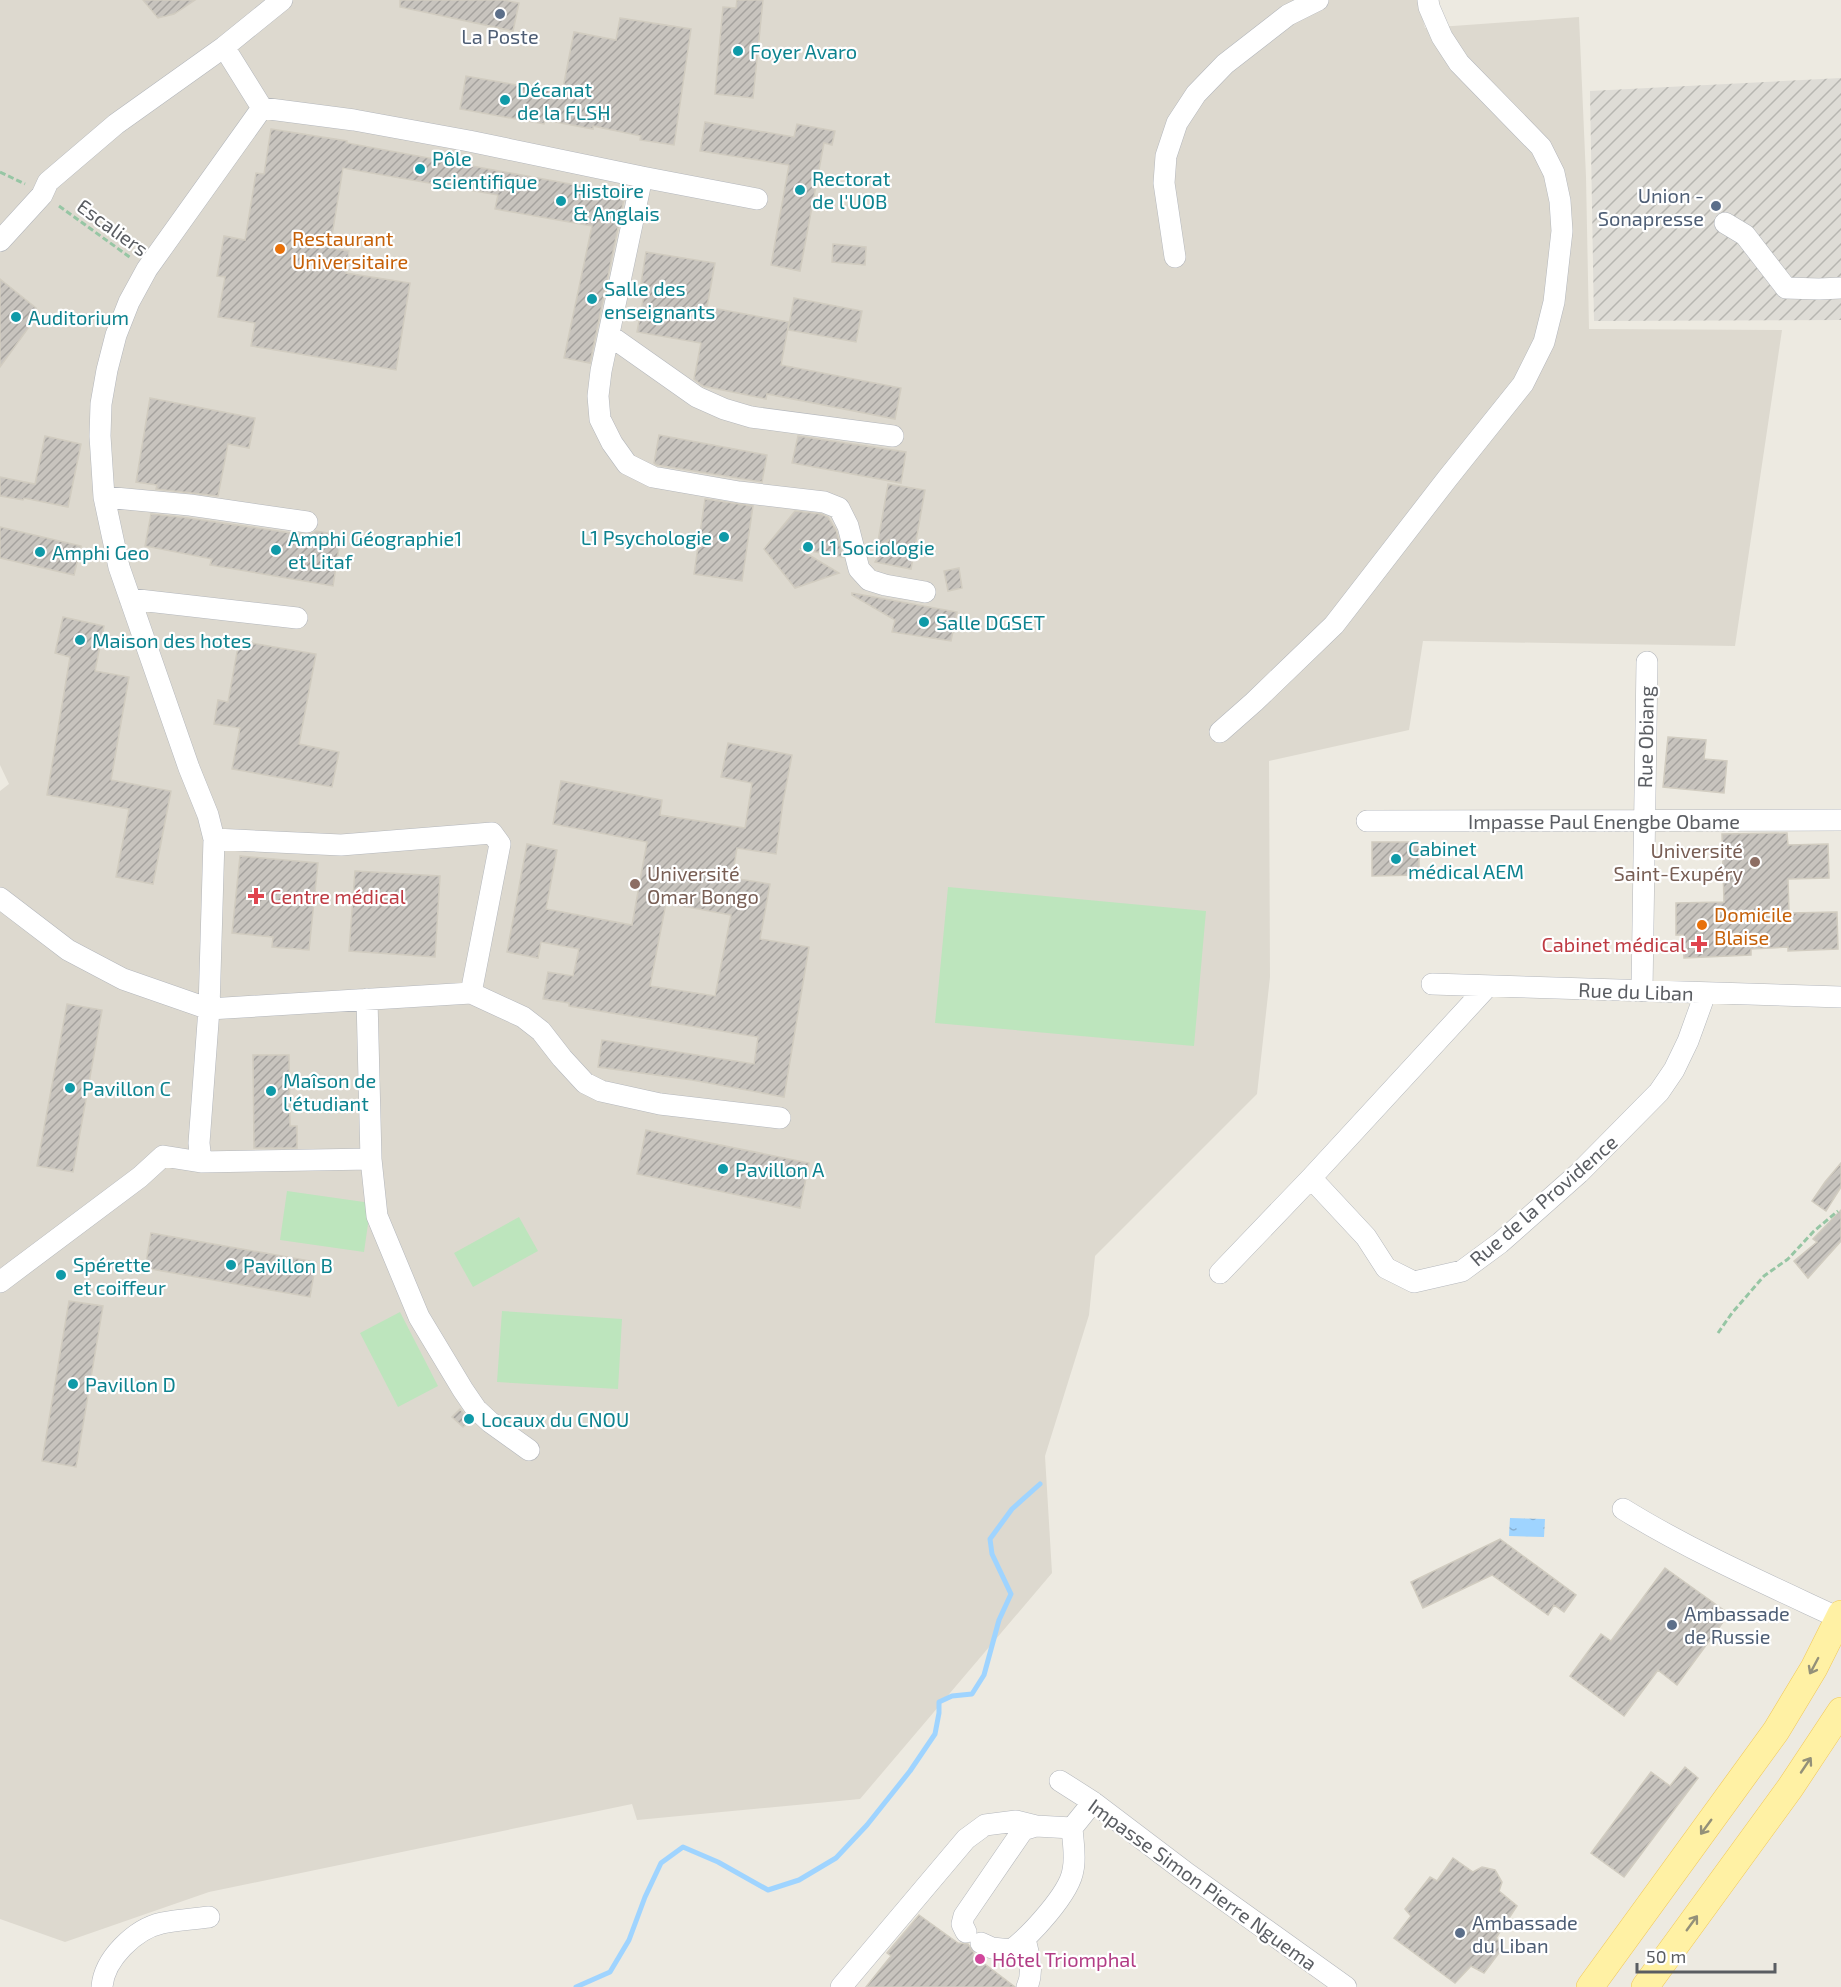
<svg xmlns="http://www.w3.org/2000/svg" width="1841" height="1987" font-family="'Exo 2',sans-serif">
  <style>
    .industrial { fill: url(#industrial-furrows) }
    .education { fill: #ddd9cf }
    .pitch { fill: #bde5bd }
    .water { fill: url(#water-ripples) }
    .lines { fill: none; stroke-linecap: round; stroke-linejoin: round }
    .stream { stroke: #9fd4ff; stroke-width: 5 }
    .building { fill: url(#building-hatch); stroke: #d1ccc0; stroke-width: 1.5; fill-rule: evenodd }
    .minor-casing { stroke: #b4b7bc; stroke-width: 22 }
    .major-casing { stroke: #f1c756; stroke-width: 28 }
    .path { stroke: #96c6a4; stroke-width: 3; stroke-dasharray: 6 3; stroke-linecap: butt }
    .minor { stroke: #fff; stroke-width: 21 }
    .major { stroke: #fff1a4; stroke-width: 27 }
    .oneway { stroke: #949179 }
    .service-dot { fill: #5c6f8a; stroke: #fff; stroke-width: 2 }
    .culture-dot { fill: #0f9aa8; stroke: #fff; stroke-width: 2 }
    .food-dot { fill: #e8710a; stroke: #fff; stroke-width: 2 }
    .education-dot { fill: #8d6e63; stroke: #fff; stroke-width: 2 }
    .health-dot { fill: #e0444e; stroke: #fff; stroke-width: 2 }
    .hotel-dot { fill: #d1479c; stroke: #fff; stroke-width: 2 }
    .labels { text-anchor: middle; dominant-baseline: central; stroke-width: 4.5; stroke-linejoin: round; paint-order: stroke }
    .service-label { font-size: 20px; fill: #4e5e75; stroke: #fff; text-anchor: start }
    .culture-label { font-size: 20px; fill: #0d838f; stroke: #fff; text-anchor: start }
    .street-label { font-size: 20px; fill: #5a5d62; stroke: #fff }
    .food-label { font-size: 20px; fill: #c56008; stroke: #fff; text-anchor: start }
    .education-label { font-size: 20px; fill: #785e54; stroke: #fff; text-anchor: end }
    .health-label { font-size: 20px; fill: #be3a42; stroke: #fff; text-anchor: start }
    .hotel-label { font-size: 20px; fill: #b23c85; stroke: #fff; text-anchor: start }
  </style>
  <defs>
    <pattern id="industrial-furrows" width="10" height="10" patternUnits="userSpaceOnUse" patternTransform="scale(1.5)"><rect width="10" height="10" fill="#dedcd6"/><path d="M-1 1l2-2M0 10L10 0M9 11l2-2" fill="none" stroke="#b7b6b1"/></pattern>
    <pattern id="water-ripples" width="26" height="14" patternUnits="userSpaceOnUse" patternTransform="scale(1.5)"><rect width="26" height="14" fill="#9fd4ff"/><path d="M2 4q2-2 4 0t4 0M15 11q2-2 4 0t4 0" fill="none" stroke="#85afd2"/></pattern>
    <pattern id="building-hatch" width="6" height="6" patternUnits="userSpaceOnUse" patternTransform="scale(1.5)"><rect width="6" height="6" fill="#c8c4be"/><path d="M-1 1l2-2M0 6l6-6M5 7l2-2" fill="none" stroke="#a5a29e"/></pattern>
  </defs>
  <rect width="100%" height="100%" fill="#edeae1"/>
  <!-- industrial -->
  <path class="industrial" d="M1841,78V320L1594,321L1590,91Z"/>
  <!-- education -->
  <path class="education" d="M0,0H1418L1425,28L1579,17L1586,177L1589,329L1782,330L1735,646L1423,641L1409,730L1269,761L1270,977L1257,1094L1095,1256L1089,1315L1045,1456L1052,1573L860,1799L637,1820L632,1804L209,1892L65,1942L0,1919V791L9,784L0,765Z"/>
  <!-- pitch -->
  <path class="pitch" d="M948,887L1206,911L1194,1046L935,1023Z
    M287,1191L371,1203L364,1252L280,1240Z
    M519,1217L538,1251L473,1287L454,1253Z
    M502,1311L622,1319L618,1389L497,1382Z
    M400,1312L438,1386L398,1407L360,1333Z"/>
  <!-- water -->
  <path class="water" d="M1510,1518L1545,1519L1544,1537L1509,1536Z"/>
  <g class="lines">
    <!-- stream -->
    <path class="stream" d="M576,1987L610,1972L629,1940L645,1897L661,1863L683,1847L718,1862L768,1890L799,1880L836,1858L867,1825L910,1771L935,1734L939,1713V1702L952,1696L972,1694L984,1675L999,1620L1011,1594L992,1554L990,1539L1012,1509L1040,1484"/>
  </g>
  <!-- building -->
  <path class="building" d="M143,0H195L174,14L158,18Z
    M400,0H503L519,3L513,31L400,7Z
    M737,0H763L753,98L715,94L723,7L736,8Z
    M620,18L691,29L674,145L640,140L641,136L593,126V129L545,120L544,124L460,109L466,76L562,93L574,32L616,40Z
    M705,122L794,137L797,124L835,131L832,145L824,143L800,271L771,265L789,165L700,151Z
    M271,129L347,141V143L625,194L590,363L564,358L592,226L495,209L498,195L343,168L330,248L349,251L346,273L410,283L396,370L251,346L255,323L218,317L225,277L217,276L224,236L245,240L256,173L264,174Z
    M833,244L866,247L865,265L832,262Z
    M646,252L715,263L707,307L789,322L781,365L901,388L895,419L767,394L766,399L703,386L694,379L701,343L637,332L646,284L641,283Z
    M0,279L36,308L29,327L0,367Z
    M794,298L862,311L856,342L788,330Z
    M150,398L255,418L249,448L228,444L218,496L156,489L157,485L136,482Z
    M659,435L767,455L762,482L657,465L654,463Z
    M45,436L81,444L68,507L24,498L23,500L0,496V477L35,484Z
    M798,436L906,452L901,483L792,463Z
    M888,484L925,490L911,569L875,562L889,539L877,547Z
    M705,499L753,506L742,581L694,574Z
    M795,511L821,514L828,517L836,530L843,557L799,549L839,573L795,588L764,549Z
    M151,514L188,518L305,535L311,534L316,531L341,535L333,586L210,565L212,559L145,546Z
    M0,527L81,546L74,575L0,558Z
    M959,568L962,588L948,591L944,571Z
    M852,593L957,612L951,641L892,632L895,620L852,595Z
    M63,617L104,626L95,671L129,677L111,780L171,791L153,884L116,877L129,809L47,795L70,657L55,653Z
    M239,641L316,654L299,744L339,752L332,787L232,769L240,728L214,724L218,700L228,702Z
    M1668,737L1706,740L1704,759L1727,761L1724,793L1663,787Z
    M728,743L792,755L783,802L776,854L737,848L732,878L770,884L760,939L809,947L784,1097L692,1080L598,1067L602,1040L754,1064L758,1037L569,1006V1003L543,999L548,972L573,976L579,949L541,942L538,958L507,952L527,844L557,850L546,909L632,925L647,842L553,824L561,781L662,800L660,815L745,828L752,783L721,777ZM666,903L731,915L715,996L650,986Z
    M1787,833L1788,845L1828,844L1829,878L1788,879L1789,913L1837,912L1838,949L1788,951V947L1751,949V955L1684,958L1683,935H1676V903L1724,902L1722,834Z
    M1372,842H1419V875L1372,876Z
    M240,856L318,863L309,950L272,947L273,937L232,933Z
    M355,871L440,876L435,957L349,951Z
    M67,1004L102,1010L73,1172L37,1166Z
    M253,1055H289L290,1126H297V1148H254Z
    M646,1130L809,1163L800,1208L637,1174Z
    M1841,1163V1187L1826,1211L1812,1201L1825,1182Z
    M1841,1210V1241L1808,1278L1794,1261L1817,1242L1813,1239Z
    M151,1233L316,1262L310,1297L145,1268Z
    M69,1301L103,1306L76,1467L42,1461Z
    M460,1409L470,1421L463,1427L452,1417Z
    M1500,1539L1576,1595L1564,1612L1554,1605L1548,1615L1492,1575L1423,1608L1411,1582Z
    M1665,1568L1729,1614L1677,1685L1658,1670L1624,1716L1570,1676L1601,1634L1611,1641Z
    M1685,1767L1698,1778L1624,1877L1591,1853L1651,1772L1670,1786Z
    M1453,1858L1473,1872L1482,1867L1495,1870L1502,1882L1499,1891L1517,1906L1496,1938L1504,1946L1484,1973L1471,1966L1455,1983L1394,1938L1411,1916L1405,1909L1430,1877L1437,1881Z
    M919,1915L958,1943L968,1944L974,1953L973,1955L1015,1987H866L891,1956L887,1953Z"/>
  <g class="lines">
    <defs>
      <path id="minor" d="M224,47L262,108
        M262,108L147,269L129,302L116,335L107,370L101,404L100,436L104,497L119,567L189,768L208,815L214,839L209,1009L471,993L523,1017L541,1031L562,1058L585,1083L601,1091L660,1104L780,1118
        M262,108L354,120L469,141L642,177L601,371L598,396L600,419L612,443L627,464L653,477L739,492L824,502L839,508L848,526L859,569L869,580L885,585L925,592
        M642,177L757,199
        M1725,223L1745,235L1786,288L1819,289L1841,288
        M0,241L42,195L48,182L116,124L224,47L282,0
        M1175,257L1164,183L1166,156L1177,123L1196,94L1225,64L1288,15L1318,0
        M609,335L697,397L724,409L751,417L893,436
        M104,497L190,505L307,522
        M130,599L297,618
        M1220,732L1254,702L1334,625L1447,479L1523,384L1544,342L1554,302L1562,231L1560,201L1554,173L1541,147L1459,63L1442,37L1429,7L1428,0
        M1367,821L1841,820
        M214,839L341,845L492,833L500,844L471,993
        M0,898L68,950L123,979L209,1009L199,1143L201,1162L163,1156L140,1177L0,1282
        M1432,984L1841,997
        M1642,991L1647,662
        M367,999L371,1159L377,1216L419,1317L463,1390L476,1409L490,1422L529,1450
        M201,1162L371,1159
        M1311,1178L1366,1237L1386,1268L1414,1282L1462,1271L1500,1243L1579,1173L1659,1092L1674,1070L1688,1041L1705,994
        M1220,1273L1311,1178L1487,987
        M1623,1509C1691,1551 1766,1584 1839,1618
        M1060,1781L1093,1802L1188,1874L1346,1987
        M966,1932L962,1924L964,1916L1023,1830L1036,1826L1072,1828L1093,1802
        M1025,1939C1029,1956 1034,1971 1027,1987
        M981,1943L992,1948L1011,1950C1030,1936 1070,1893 1073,1870C1076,1857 1073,1842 1072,1828
        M102,1987C104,1959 135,1929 162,1923C177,1920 193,1919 209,1917
        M841,1987L966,1839L985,1825L1016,1821L1036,1826"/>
      <path id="major" d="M1590,1987L1776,1731L1814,1668L1841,1614
        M1645,1987L1790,1788L1841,1711"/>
    </defs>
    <!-- minor casing -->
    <use href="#minor" class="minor-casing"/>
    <!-- major casing -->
    <use href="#major" class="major-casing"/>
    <!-- path -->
    <path class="path" d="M0,172L25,184
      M59,206L131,258
      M1718,1333L1732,1313L1764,1276L1788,1259L1814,1231L1838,1211"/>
    <!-- minor -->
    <use href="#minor" class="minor"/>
    <!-- major -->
    <use href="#major" class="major"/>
  </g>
  <!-- one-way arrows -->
  <defs><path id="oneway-shaft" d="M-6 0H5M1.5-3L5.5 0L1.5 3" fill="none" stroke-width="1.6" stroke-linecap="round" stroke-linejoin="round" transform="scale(1.5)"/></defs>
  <g class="oneway">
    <use href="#oneway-shaft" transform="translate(1814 1666) rotate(118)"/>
    <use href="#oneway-shaft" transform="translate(1806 1765) rotate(-56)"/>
    <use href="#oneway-shaft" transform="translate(1706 1827) rotate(126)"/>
    <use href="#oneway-shaft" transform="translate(1692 1923) rotate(-54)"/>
  </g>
  <!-- markers -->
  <g class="service-dot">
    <circle cx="500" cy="14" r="6"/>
    <circle cx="1716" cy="206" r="6"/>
    <circle cx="1672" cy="1625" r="6"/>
    <circle cx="1460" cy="1933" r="6"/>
  </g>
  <g class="culture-dot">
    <circle cx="738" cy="51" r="6"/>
    <circle cx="505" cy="100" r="6"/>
    <circle cx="420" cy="169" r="6"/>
    <circle cx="800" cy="190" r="6"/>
    <circle cx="561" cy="201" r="6"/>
    <circle cx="592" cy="299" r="6"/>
    <circle cx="16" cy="317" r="6"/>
    <circle cx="724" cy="537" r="6"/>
    <circle cx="808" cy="547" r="6"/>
    <circle cx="276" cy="550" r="6"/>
    <circle cx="40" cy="552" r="6"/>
    <circle cx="924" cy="622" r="6"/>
    <circle cx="80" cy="640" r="6"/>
    <circle cx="1396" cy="859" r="6"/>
    <circle cx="70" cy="1088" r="6"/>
    <circle cx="271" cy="1091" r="6"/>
    <circle cx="723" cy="1169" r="6"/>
    <circle cx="231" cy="1265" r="6"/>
    <circle cx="61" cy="1275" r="6"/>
    <circle cx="73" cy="1384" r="6"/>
    <circle cx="469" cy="1419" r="6"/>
  </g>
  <g class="food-dot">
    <circle cx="280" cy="249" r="6"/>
    <circle cx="1702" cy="925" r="6"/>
  </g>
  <g class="education-dot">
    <circle cx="1755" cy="862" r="6"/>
    <circle cx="635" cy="884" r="6"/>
  </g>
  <g class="health-dot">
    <path d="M253 887h6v6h6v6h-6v6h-6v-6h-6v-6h6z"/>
    <path d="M1696 935h6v6h6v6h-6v6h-6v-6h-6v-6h6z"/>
  </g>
  <circle class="hotel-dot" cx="980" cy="1959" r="6"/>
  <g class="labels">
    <!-- service labels -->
    <g class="service-label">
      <text x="500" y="36" text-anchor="middle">La Poste</text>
      <text x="1704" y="195" text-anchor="end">Union -<tspan x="1704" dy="23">Sonapresse</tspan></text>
      <text x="1684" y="1613">Ambassade<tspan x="1684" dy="23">de Russie</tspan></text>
      <text x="1472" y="1922">Ambassade<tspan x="1472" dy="23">du Liban</tspan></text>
    </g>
    <!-- culture labels -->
    <g class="culture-label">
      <text x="750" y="51">Foyer Avaro</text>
      <text x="517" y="89">Décanat<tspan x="517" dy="23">de la FLSH</tspan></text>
      <text x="432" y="158">Pôle<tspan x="432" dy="23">scientifique</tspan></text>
      <text x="812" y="178">Rectorat<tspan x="812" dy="23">de l'UOB</tspan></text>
      <text x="573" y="190">Histoire<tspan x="573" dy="23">&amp; Anglais</tspan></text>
      <text x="604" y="288">Salle des<tspan x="604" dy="23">enseignants</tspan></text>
      <text x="28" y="317">Auditorium</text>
      <text x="712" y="537" text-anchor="end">L1 Psychologie</text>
      <text x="288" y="538">Amphi Géographie1<tspan x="288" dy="23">et Litaf</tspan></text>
      <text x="820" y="547">L1 Sociologie</text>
      <text x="52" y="552">Amphi Geo</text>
      <text x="936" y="622">Salle DGSET</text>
      <text x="92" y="640">Maison des hotes</text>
      <text x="1408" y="848">Cabinet<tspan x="1408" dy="23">médical AEM</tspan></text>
      <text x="283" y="1080">Maîson de<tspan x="283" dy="23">l'étudiant</tspan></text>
      <text x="82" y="1088">Pavillon C</text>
      <text x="735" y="1169">Pavillon A</text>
      <text x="73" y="1264">Spérette<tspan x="73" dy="23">et coiffeur</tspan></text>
      <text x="243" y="1265">Pavillon B</text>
      <text x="85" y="1384">Pavillon D</text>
      <text x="481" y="1419">Locaux du CNOU</text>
    </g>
    <!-- street labels -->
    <g class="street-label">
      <text transform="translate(113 227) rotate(36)">Escaliers</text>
      <text transform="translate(1645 737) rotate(-89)">Rue Obiang</text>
      <text x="1604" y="821">Impasse Paul Enengbe Obame</text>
      <text transform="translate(1636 991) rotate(2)">Rue du Liban</text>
      <text transform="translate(1543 1200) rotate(-41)">Rue de la Providence</text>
      <text transform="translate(1203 1884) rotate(36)">Impasse Simon Pierre Nguema</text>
    </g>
    <!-- food labels -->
    <g class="food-label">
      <text x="292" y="238">Restaurant<tspan x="292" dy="23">Universitaire</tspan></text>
      <text x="1714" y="914">Domicile<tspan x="1714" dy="23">Blaise</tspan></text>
    </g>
    <!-- education labels -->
    <g class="education-label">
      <text x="1743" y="850">Université<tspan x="1743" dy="23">Saint-Exupéry</tspan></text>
      <text x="647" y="873" text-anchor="start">Université<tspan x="647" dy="23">Omar Bongo</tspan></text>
    </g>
    <!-- health labels -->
    <g class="health-label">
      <text x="270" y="896">Centre médical</text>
      <text x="1686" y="944" text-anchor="end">Cabinet médical</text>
    </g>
    <!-- hotel labels -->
    <g class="hotel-label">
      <text x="992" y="1959">Hôtel Triomphal</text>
    </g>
  </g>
  <!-- scale -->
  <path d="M1637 1963v9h138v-9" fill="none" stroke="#5a5d62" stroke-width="3"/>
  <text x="1646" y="1963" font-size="18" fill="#5a5d62" stroke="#ffffff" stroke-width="4.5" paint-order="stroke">50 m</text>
</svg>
